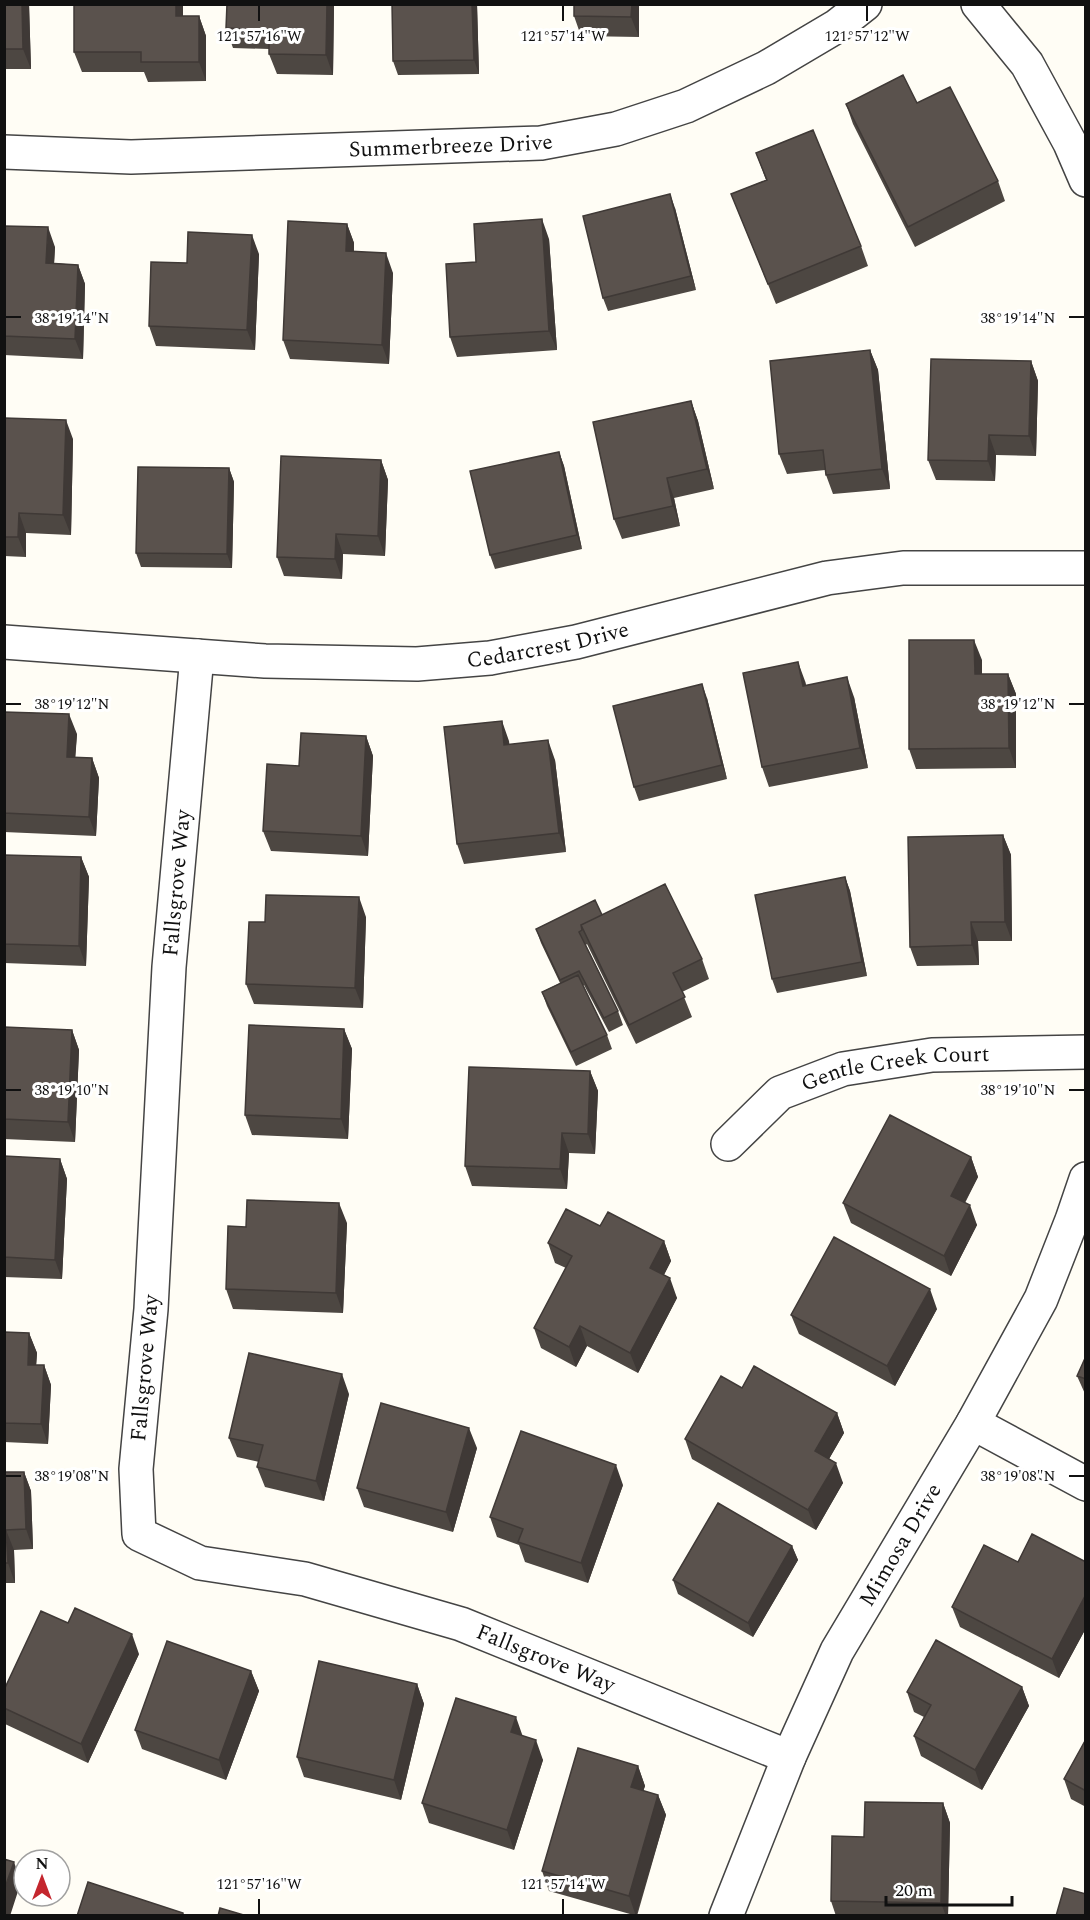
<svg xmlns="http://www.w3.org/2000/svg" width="1090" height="1920" font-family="Spectral,serif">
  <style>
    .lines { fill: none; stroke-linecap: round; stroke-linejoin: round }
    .street-casing { stroke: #444; stroke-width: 36 }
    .street { stroke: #fff; stroke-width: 33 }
    .wall { fill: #4d4742 }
    .shaded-wall { fill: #3f3936 }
    .building { fill: #5a524d; stroke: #3f3936; stroke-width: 1.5 }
    .ticks { fill: none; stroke: #111; stroke-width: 2 }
    .labels { text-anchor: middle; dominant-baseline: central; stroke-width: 6; stroke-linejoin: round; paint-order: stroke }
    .street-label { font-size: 22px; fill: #111; stroke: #fff }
    .ticks-label { font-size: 15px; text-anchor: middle; fill: #111; stroke: #fff; stroke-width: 6; stroke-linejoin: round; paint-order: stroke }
  </style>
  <rect width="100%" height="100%" fill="#fffdf5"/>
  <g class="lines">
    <defs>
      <g id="street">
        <path d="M978,4L1027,64L1070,143L1086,180"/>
        <path id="s1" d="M4,152L131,157L541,143L616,129L686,106L766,68L837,26L865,4"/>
        <path id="s2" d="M4,642L265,661L417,664L490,658L576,642L827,578L903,568H1086"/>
        <path id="s3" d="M197,656L169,967L151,1309L136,1469L139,1534L200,1563L305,1579L461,1624L789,1757"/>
        <path id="s4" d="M728,1144L780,1093L843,1069L932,1055L1086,1052"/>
        <path d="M973,1423L1086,1484"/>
        <path id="s5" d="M726,1916L789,1757L837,1651L973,1423L1041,1299L1072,1220L1086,1179"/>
      </g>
    </defs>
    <!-- street casing -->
    <use href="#street" class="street-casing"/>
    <!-- street -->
    <use href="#street" class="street"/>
  </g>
  <!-- wall -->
  <path class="wall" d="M4,4H29L31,69H4Z
    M183,4V16H199L206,36V81L148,82L144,72H82L74,52Z
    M227,4H334L333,75L277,74L269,54V49L233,48L226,28Z
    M392,4H477L479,74L398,75L393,61Z
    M540,4H639V37L581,36L574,16V6H540Z
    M917,103L998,181L1005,201L915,247L853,124L846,104Z
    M756,153L861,246L868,266L776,304L731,194L766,180Z
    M675,208L696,290L608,311L603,298Z
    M347,224L354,243V252L393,273L389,364L290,359L283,340Z
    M4,226L55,247L54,263L78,265L85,284L83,359L4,355Z
    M549,239L557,350L457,357L450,337L476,262Z
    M259,254L255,350L156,346L149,326L187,263Z
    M870,350L878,370L890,489L833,494L826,475L825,470L787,474L779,454Z
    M1031,361L1038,381L1036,456L996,455L995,481L936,480L928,460Z
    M691,401L698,421L714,489L674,498L680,526L622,539L614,519Z
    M4,418L73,439L71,535L26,533V557L4,556Z
    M559,452L564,466L582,549L495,569L490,555Z
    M381,460L388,480L385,556L343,554L342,579L284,576L277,557Z
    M229,468L234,482L232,568L141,567L136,553Z
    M982,660V674H1008L1016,694V768L916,769L909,749Z
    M805,681L806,685L854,697L868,768L769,787L762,767Z
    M707,698L727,779L639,801L634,787Z
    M4,712L77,734L75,757L92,758L99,778L96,836L4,832Z
    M366,736L373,756L368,856L271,851L263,831L299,766Z
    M509,741V744L555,760L566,852L464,864L457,844Z
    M1003,835L1011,855L1012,941H978L979,965L917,966L910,947Z
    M4,855L81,857L89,877L86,966L4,963Z
    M845,877L850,891L867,976L777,993L772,979Z
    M602,915L702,959L709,979L682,992L692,1017L636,1044L587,944L586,945L618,1011L623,1025L609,1032L584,985H583L607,1035L612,1049L576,1066L547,1006L542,992L560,983L541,943L536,929Z
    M366,917L363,1008L254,1004L246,984L265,922Z
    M4,1027L72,1030L79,1050L75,1142L4,1139Z
    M344,1029L352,1049L348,1139L252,1135L245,1115Z
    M590,1071L598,1091L595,1154L569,1153L567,1189L472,1186L465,1166Z
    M4,1156L60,1159L67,1179L62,1279L4,1277Z
    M971,1157L978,1177L965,1203L977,1225L951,1276L851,1223L843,1203Z
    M347,1223L343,1313L233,1309L226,1289Z
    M600,1226L664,1241L671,1261L664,1275L677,1298L638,1373L587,1346L576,1367L541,1348L534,1328L566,1268L555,1263L548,1243Z
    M937,1309L895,1386L799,1334L791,1315Z
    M4,1332L29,1333L37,1353L36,1365H44L51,1385L48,1444L4,1442Z
    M1086,1356V1396L1077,1376Z
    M742,1388L837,1413L844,1433L829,1459L843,1483L816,1530L692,1459L685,1439Z
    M349,1394L324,1501L265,1487L257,1467L259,1462L237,1457L229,1438Z
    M477,1448L453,1532L364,1507L357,1488Z
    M4,1472H24L31,1491L33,1549L14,1550L15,1583H4Z
    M623,1485L588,1583L525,1562L519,1545L497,1537L490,1517Z
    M792,1546L798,1560L753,1637L678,1594L673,1580Z
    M1018,1562H1086V1628L1059,1678L960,1627L952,1607Z
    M139,1654L88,1763L5,1724L4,1690Z
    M251,1671L259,1691L226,1780L142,1749L135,1730Z
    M417,1684L424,1704L401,1800L304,1777L297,1757Z
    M1022,1687L1029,1706L982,1790L921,1756L914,1736L924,1717L914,1712L907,1692Z
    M523,1736L543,1760L514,1850L429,1823L422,1803Z
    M1086,1739V1807L1071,1799L1064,1779Z
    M638,1766L645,1786L643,1791L658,1795L666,1815L637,1916L549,1891L542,1871Z
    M943,1803L950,1823L948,1916H836L831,1901L864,1837Z"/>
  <!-- shaded-wall -->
  <path class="shaded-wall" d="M22,4H29L31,69L23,49Z
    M176,4H183V36L176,16Z
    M327,4H334L333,75L326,55Z
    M472,4H477L479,74L474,60Z
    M632,4H639V37L631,17Z
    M199,16L206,36V81L199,62Z
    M670,194L675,208L696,290L691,276Z
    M542,219L549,239L557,350L549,331Z
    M347,224L354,243L353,271L346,251Z
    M48,227L55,247L53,283L46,263Z
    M252,235L259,254L255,350L247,330Z
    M386,253L393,273L389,364L382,345Z
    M78,265L85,284L83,359L75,339Z
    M870,350L878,370L890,489L882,469Z
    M1031,361L1038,381L1036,456L1029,436Z
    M691,401L698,421L714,489L707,469Z
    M66,420L73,439L71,535L63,515Z
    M989,435L996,455L995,481L988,461Z
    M559,452L564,466L582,549L577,535Z
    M381,460L388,480L385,556L378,536Z
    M229,468L234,482L232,568L227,554Z
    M667,478L674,498L680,526L673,506Z
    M19,513L26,533V557L18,537Z
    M336,534L343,554L342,579L335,559Z
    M974,640L982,660V694L975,674Z
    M798,662L805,681L810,706L803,686Z
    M1008,674L1016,694V768L1009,748Z
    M847,677L854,697L868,768L860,748Z
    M702,684L707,698L727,779L722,765Z
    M69,714L77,734L74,777L67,757Z
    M502,721L509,741L512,765L504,745Z
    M366,736L373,756L368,856L361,836Z
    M548,740L555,760L566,852L559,833Z
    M92,758L99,778L96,836L89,817Z
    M1003,835L1011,855L1012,941L1005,922Z
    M81,857L89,877L86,966L79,946Z
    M845,877L850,891L867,976L862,962Z
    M359,897L366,917L363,1008L355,988Z
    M971,922L978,941L979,965L972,945Z
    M344,1029L352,1049L348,1139L341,1119Z
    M72,1030L79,1050L75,1142L68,1122Z
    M590,1071L598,1091L595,1154L588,1134Z
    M562,1133L569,1153L567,1189L560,1169Z
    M971,1157L978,1177L958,1215L951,1196Z
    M60,1159L67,1179L62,1279L55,1260Z
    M339,1203L347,1223L343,1313L336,1293Z
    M970,1205L977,1225L951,1276L944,1256Z
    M664,1241L671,1261L657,1288L650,1268Z
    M670,1278L677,1298L638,1373L630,1353Z
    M930,1289L937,1309L895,1386L887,1366Z
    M580,1326L587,1346L576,1367L569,1347Z
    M29,1333L37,1353L35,1384L28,1365Z
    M44,1365L51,1385L48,1444L41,1424Z
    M342,1374L349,1394L324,1501L316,1481Z
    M837,1413L844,1433L822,1471L815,1451Z
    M469,1428L477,1448L453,1532L446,1512Z
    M836,1463L843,1483L816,1530L808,1510Z
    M616,1465L623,1485L588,1583L581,1563Z
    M24,1472L31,1491L33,1549L26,1529Z
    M6,1530L14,1550L15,1583L8,1563Z
    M792,1546L798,1560L753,1637L748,1623Z
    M1086,1594V1628L1059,1678L1052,1659Z
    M132,1634L139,1654L88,1763L81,1744Z
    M251,1671L259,1691L226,1780L219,1760Z
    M417,1684L424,1704L401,1800L394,1780Z
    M1022,1687L1029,1706L982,1790L975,1770Z
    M516,1717L523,1737L511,1732Z
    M536,1740L543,1760L514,1850L507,1830Z
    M638,1766L645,1786L638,1807L631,1787Z
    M658,1795L666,1815L636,1916L629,1896Z
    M943,1803L950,1823L948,1916H946L941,1903Z
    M14,1862L21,1882L10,1916H4V1890Z"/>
  <!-- building -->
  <path class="building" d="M4,4H22L23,49H4Z
    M74,4H176V16H199V62H141V52H74Z
    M227,4H327L326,55L269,54V30L226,28Z
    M392,4H472L474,60L393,61Z
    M574,4H632L631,17L574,16Z
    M903,75L917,103L950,87L998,181L908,227L846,104Z
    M813,130L861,246L768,284L731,194L767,180L756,153Z
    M670,194L691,276L603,298L583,216Z
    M542,219L549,331L450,337L446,264L476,262L474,224Z
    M288,221L347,224L346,251L386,253L382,345L283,340Z
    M4,226L48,227L46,263L78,265L75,339L4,336Z
    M188,232L252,235L247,330L149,326L151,262L187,263Z
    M870,350L882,469L826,475L823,450L779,454L770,361Z
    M931,359L1031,361L1029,436L989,435L988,461L928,460Z
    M691,401L707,469L667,478L673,506L614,519L593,422Z
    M4,418L66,420L63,515L19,513L18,537H4Z
    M559,452L577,535L490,555L470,471Z
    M281,456L381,460L378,536L336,534L335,559L277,557Z
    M138,467L229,468L227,554L136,553Z
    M909,640H974L975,674H1008L1009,748L909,749Z
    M798,662L803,686L847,677L860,748L762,767L743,673Z
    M702,684L722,765L634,787L613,706Z
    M4,712L69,714L67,757L92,758L89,817L4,813Z
    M502,721L504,745L548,740L559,833L457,844L444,727Z
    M301,733L366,736L361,836L263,831L267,764L299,766Z
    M1003,835L1005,922H971L972,945L910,947L908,837Z
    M4,855L81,857L79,946L4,944Z
    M845,877L862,962L772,979L755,895Z
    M665,884L702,959L673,973L685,997L629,1025L581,925Z
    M266,895L359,897L355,988L246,984L249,922H265Z
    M595,900L602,915L581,925L582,930L579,932L618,1011L604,1018L579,971L560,980L536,929Z
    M578,975L607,1035L571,1052L542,992Z
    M249,1025L344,1029L341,1119L245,1115Z
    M4,1027L72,1030L68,1122L4,1119Z
    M469,1067L590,1071L588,1134L562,1133L560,1169L465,1166Z
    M890,1115L971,1157L951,1196L970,1205L944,1256L843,1203Z
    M4,1156L60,1159L55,1260L4,1257Z
    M247,1200L339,1203L336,1293L226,1289L228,1226L246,1227Z
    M566,1209L600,1226L608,1212L664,1241L650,1268L670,1278L630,1353L580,1326L569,1347L534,1328L572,1256L548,1243Z
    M834,1237L930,1289L887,1366L791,1315Z
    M4,1332L29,1333L28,1365H44L41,1424L4,1423Z
    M249,1353L342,1374L316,1481L257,1467L263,1445L229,1438Z
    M1086,1356V1379L1077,1376Z
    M754,1366L837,1413L815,1451L836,1463L808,1510L685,1439L721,1376L742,1388Z
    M381,1403L469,1428L446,1512L357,1488Z
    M521,1431L616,1465L581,1563L518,1542L523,1529L490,1517Z
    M4,1472H24L26,1529L6,1530L8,1563H4Z
    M718,1503L792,1546L748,1623L673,1580Z
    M1032,1534L1086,1562V1594L1052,1659L952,1607L984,1545L1018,1562Z
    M75,1608L132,1634L81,1744L4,1708V1690L41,1611L68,1623Z
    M936,1640L1022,1687L975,1770L914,1736L931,1705L907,1692Z
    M167,1641L251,1671L219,1760L135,1730Z
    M319,1661L417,1684L394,1780L297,1757Z
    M456,1698L516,1717L511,1732L536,1740L507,1830L422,1803Z
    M1086,1739V1791L1064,1779Z
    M578,1748L638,1766L631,1787L658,1795L629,1896L542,1871Z
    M865,1802L943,1803L941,1903L831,1901L832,1836L864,1837Z
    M4,1859L14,1862L4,1890Z
    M88,1882L183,1913V1916H77Z
    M1064,1888L1086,1894V1916H1056Z
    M220,1908L247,1916H218Z"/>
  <!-- ticks -->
  <path class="ticks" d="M259,6V21M563,6V21M867,6V21M6,317H21M1069,317H1084M6,704H21M1069,704H1084M6,1090H21M1069,1090H1084M6,1476H21M1069,1476H1084M259,1899V1914M563,1899V1914"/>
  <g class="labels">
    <!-- street labels -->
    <g class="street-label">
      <text stroke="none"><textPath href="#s1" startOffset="447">Summerbreeze Drive</textPath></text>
      <text stroke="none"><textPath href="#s2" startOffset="546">Cedarcrest Drive</textPath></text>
      <text transform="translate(177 883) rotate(-85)">Fallsgrove Way</text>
      <text stroke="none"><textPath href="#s4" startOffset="192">Gentle Creek Court</textPath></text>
      <text transform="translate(145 1368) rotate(-85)">Fallsgrove Way</text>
      <text stroke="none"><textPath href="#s5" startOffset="411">Mimosa Drive</textPath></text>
      <text stroke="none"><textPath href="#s3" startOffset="1308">Fallsgrove Way</textPath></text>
    </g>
  </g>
  <g class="ticks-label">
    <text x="259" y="41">121°57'16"W</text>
    <text x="563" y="41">121°57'14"W</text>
    <text x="867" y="41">121°57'12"W</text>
    <text x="72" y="323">38°19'14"N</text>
    <text x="1018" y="323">38°19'14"N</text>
    <text x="72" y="709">38°19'12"N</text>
    <text x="1018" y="709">38°19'12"N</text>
    <text x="72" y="1095">38°19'10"N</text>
    <text x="1018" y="1095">38°19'10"N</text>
    <text x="72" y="1481">38°19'08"N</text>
    <text x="1018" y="1481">38°19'08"N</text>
    <text x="259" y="1889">121°57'16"W</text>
    <text x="563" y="1889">121°57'14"W</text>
  </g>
  <!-- border -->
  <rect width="1090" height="1920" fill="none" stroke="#111111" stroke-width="12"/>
  <!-- north arrow -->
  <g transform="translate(42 1878)"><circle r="28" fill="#ffffff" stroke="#a0a0a0" stroke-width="1.5"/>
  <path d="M0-4.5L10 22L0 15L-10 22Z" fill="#c4262e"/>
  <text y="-9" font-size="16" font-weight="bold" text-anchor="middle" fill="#111111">N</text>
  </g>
  <!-- scale -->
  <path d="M886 1896v9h126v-9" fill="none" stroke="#111111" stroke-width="3"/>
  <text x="895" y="1896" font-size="18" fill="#111111" stroke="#ffffff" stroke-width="4.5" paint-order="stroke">20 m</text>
</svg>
